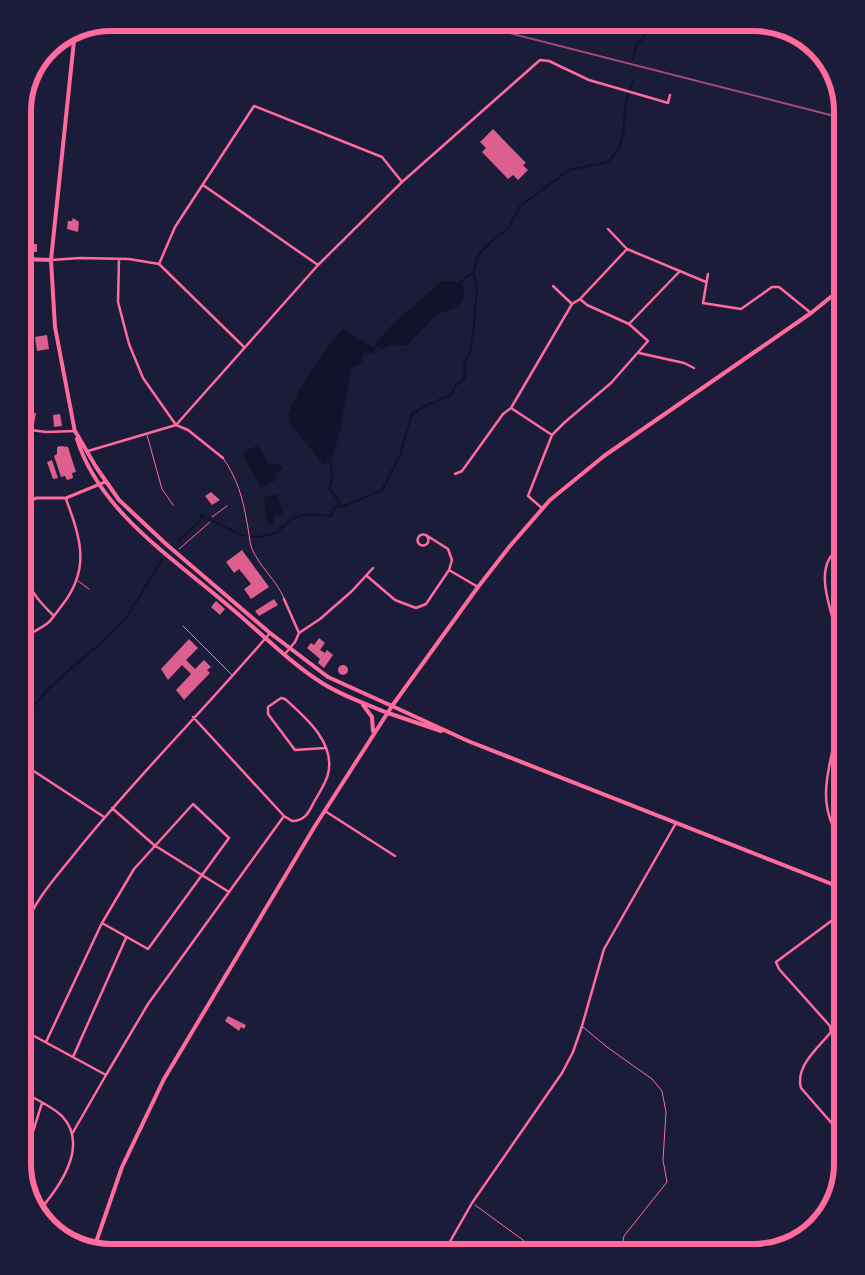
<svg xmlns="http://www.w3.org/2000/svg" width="865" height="1275" font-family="Quicksand,sans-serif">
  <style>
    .water { fill: #12122b }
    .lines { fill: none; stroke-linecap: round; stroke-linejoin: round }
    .stream { stroke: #12122b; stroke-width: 2 }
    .building { fill: #dd5f8e }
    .path { stroke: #ff6b9d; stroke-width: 1 }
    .service { stroke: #ff6b9d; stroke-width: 1 }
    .pedestrian { stroke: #ff6b9d; stroke-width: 2 }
    .minor { stroke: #ff6b9d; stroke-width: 2.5 }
    .tertiary { stroke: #ff6b9d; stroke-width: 3 }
    .secondary { stroke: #ff6b9d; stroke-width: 4 }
    .primary { stroke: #ff6b9d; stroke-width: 4 }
    .rail { stroke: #a44b75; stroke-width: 2 }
    .rim { fill: none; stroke: #ff6b9d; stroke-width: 6 }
  </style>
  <rect width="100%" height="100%" fill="#1b1b3a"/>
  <!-- water -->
  <path class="water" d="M442,281L462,282L465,296L458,307L437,314L406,346L392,344L381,350L375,344L396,321Z
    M344,329L376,349L373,353H364L362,362L351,368L339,436L330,462L323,464L290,423L288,415C291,400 331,338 344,329Z
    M258,445L268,464H278L283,467L274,476L276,480L261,488L242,453Z
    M277,494L283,514L274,516L273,524H268L264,498Z"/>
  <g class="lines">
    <!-- stream -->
    <path class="stream" d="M649,25L650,23
      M633,59L636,44L642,40L648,29
      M462,282L465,277L473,273
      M375,348L377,346
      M330,462L333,474L329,489L339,501L337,506
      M178,541L200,521L201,515L241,535L259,537L277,533C293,512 306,514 331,516L335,507L344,506L382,490L400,455L412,414L423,407L452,394L455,386L465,378L464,364L470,353L474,324L477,285L473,273L477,258L484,248L509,227L520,206L569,170L608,162L619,149L624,130L625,104L633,81
      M23,718L51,686L102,642L126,618L163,558"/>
  </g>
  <!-- building -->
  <path class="building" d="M493,129L526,163L523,165L528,170L518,180L513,175L508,179L482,152L486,148L480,142Z
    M73,218L79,222L78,232L67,229L68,221H72Z
    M24,244H37V252H24Z
    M47,335L49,349L37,351L35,337Z
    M24,412L36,413L34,424L23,422Z
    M60,414L62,426L54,427L53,415Z
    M61,446L68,447L76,472L72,473L73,478L67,480L65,476L61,477L54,456L57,454V447Z
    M52,460L58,478L53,479L47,462Z
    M211,492L220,500L212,505L205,496Z
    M242,550L269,587L251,599L244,589L251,584L239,569L234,573L226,562Z
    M274,599L278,605L259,616L255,611Z
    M216,601L225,609L220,615L211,607Z
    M319,638L325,643L320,650L325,653L327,650L333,655L324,668L318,663L320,659L307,648L311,643L314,645Z
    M189,639L198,648L186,660L195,669L204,660L211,667L207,670L210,673L184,700L176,690L191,674L182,665L168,680L161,669Z
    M338 670a5 5 0 1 1 10 0a5 5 0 1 1-10 0Z
    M228,1016L246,1025L244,1029L241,1027L239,1031L225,1021Z"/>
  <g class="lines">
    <!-- path -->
    <path class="path" d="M212,517L227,506
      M179,549L210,522
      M475,1205L523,1240L535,1252"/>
    <!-- service -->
    <path class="service" d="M147,435L162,489L173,505
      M223,458C237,478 243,498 247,523C249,531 249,541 252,549C260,567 276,580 284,598
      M78,581L89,589
      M183,626L232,675
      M583,1027L607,1047L652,1079L662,1091L666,1112L663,1160L667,1182L624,1236L621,1252"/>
    <!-- pedestrian -->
    <path class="pedestrian" d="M23,439L24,429"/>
    <!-- minor -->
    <path class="minor" d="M516,23L547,28L577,23
      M203,185L318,265
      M608,229L627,249
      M119,259L118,302L129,344L143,378L176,425L188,430L223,458
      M51,260L80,258L129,259L159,264L244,347
      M159,264L175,227L254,106L382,157L402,182
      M708,274L703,303L741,309L772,287H779L811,313
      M553,286L572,304
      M580,299L587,305L629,324L679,272
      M639,353L684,363L694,368
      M511,408L572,304L580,299L627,249L706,282
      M23,429L46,432L75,431
      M88,451L176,425L318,265L402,182L540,60L549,61L589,80L658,100L668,103L670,95
      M455,474L462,471L503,414L511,408L552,435
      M543,509L528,496L552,435L565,422L611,383L648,341L629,324
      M417.5 540a5.5 5.5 0 1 1 11 0a5.5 5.5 0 1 1-11 0Z
      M426,535L448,549L452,560L449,570
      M23,562C30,590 33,596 54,616
      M367,576L395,600L416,608L426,604L449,570L478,587
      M284,599L299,633
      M23,638C31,633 42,628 49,622C54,617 59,609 63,604C91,568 80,537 66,499
      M285,654L295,642L299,633L320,619L352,591L373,568
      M842,671C842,662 841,652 840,644C834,616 808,564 842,547
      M193,717L284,816L292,821C305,821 309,812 314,802C319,793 326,783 328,774C336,743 305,717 285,699L281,698L268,707V714L295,750L325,748
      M23,764L104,817
      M112,808L154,845L229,892
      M325,811L395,856
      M842,841C807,796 840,747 842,698
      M23,932C34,899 59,874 80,847C140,773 208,706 270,633
      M23,1030L106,1075L148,1004L284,816
      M46,1042L100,927L102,923L134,869L193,804L229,838L148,949L102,923
      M73,1057L126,938
      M23,1092C35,1099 52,1106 62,1116C90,1146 59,1188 38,1212
      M72,1134L106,1075
      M842,1135L801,1088C795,1066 818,1048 831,1032L830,1026L779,969L776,962L842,913
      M26,1169V1154L42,1103
      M444,1252L472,1203L562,1073L573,1052L582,1026L604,949L676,823"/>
    <!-- tertiary -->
    <path class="tertiary" d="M23,506L36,498H66L105,482"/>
    <!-- secondary -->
    <path class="secondary" d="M388,713L441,731
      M842,888L468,741L392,706L478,587L510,546L550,500L604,456L811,313L842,288"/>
    <!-- primary -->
    <path class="primary" d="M75,31L51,260L55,327L75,432
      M23,259L51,260
      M75,431L96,467L119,500L166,544L270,633L328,677L392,706L315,826L164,1079L122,1167L94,1248
      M77,439C100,513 176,560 231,608C261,633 289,662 322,683C343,696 365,704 388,713
      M363,705L372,717L373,731"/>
    <!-- rail -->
    <path class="rail" d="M470,23L842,118"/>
  </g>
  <!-- crop -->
  <path d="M0 0H865V1275H0ZM111 31H754A80 80 0 0 1 834 111V1164A80 80 0 0 1 754 1244H111A80 80 0 0 1 31 1164V111A80 80 0 0 1 111 31Z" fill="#1b1b3a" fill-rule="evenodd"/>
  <path class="rim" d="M111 31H754A80 80 0 0 1 834 111V1164A80 80 0 0 1 754 1244H111A80 80 0 0 1 31 1164V111A80 80 0 0 1 111 31Z"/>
</svg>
